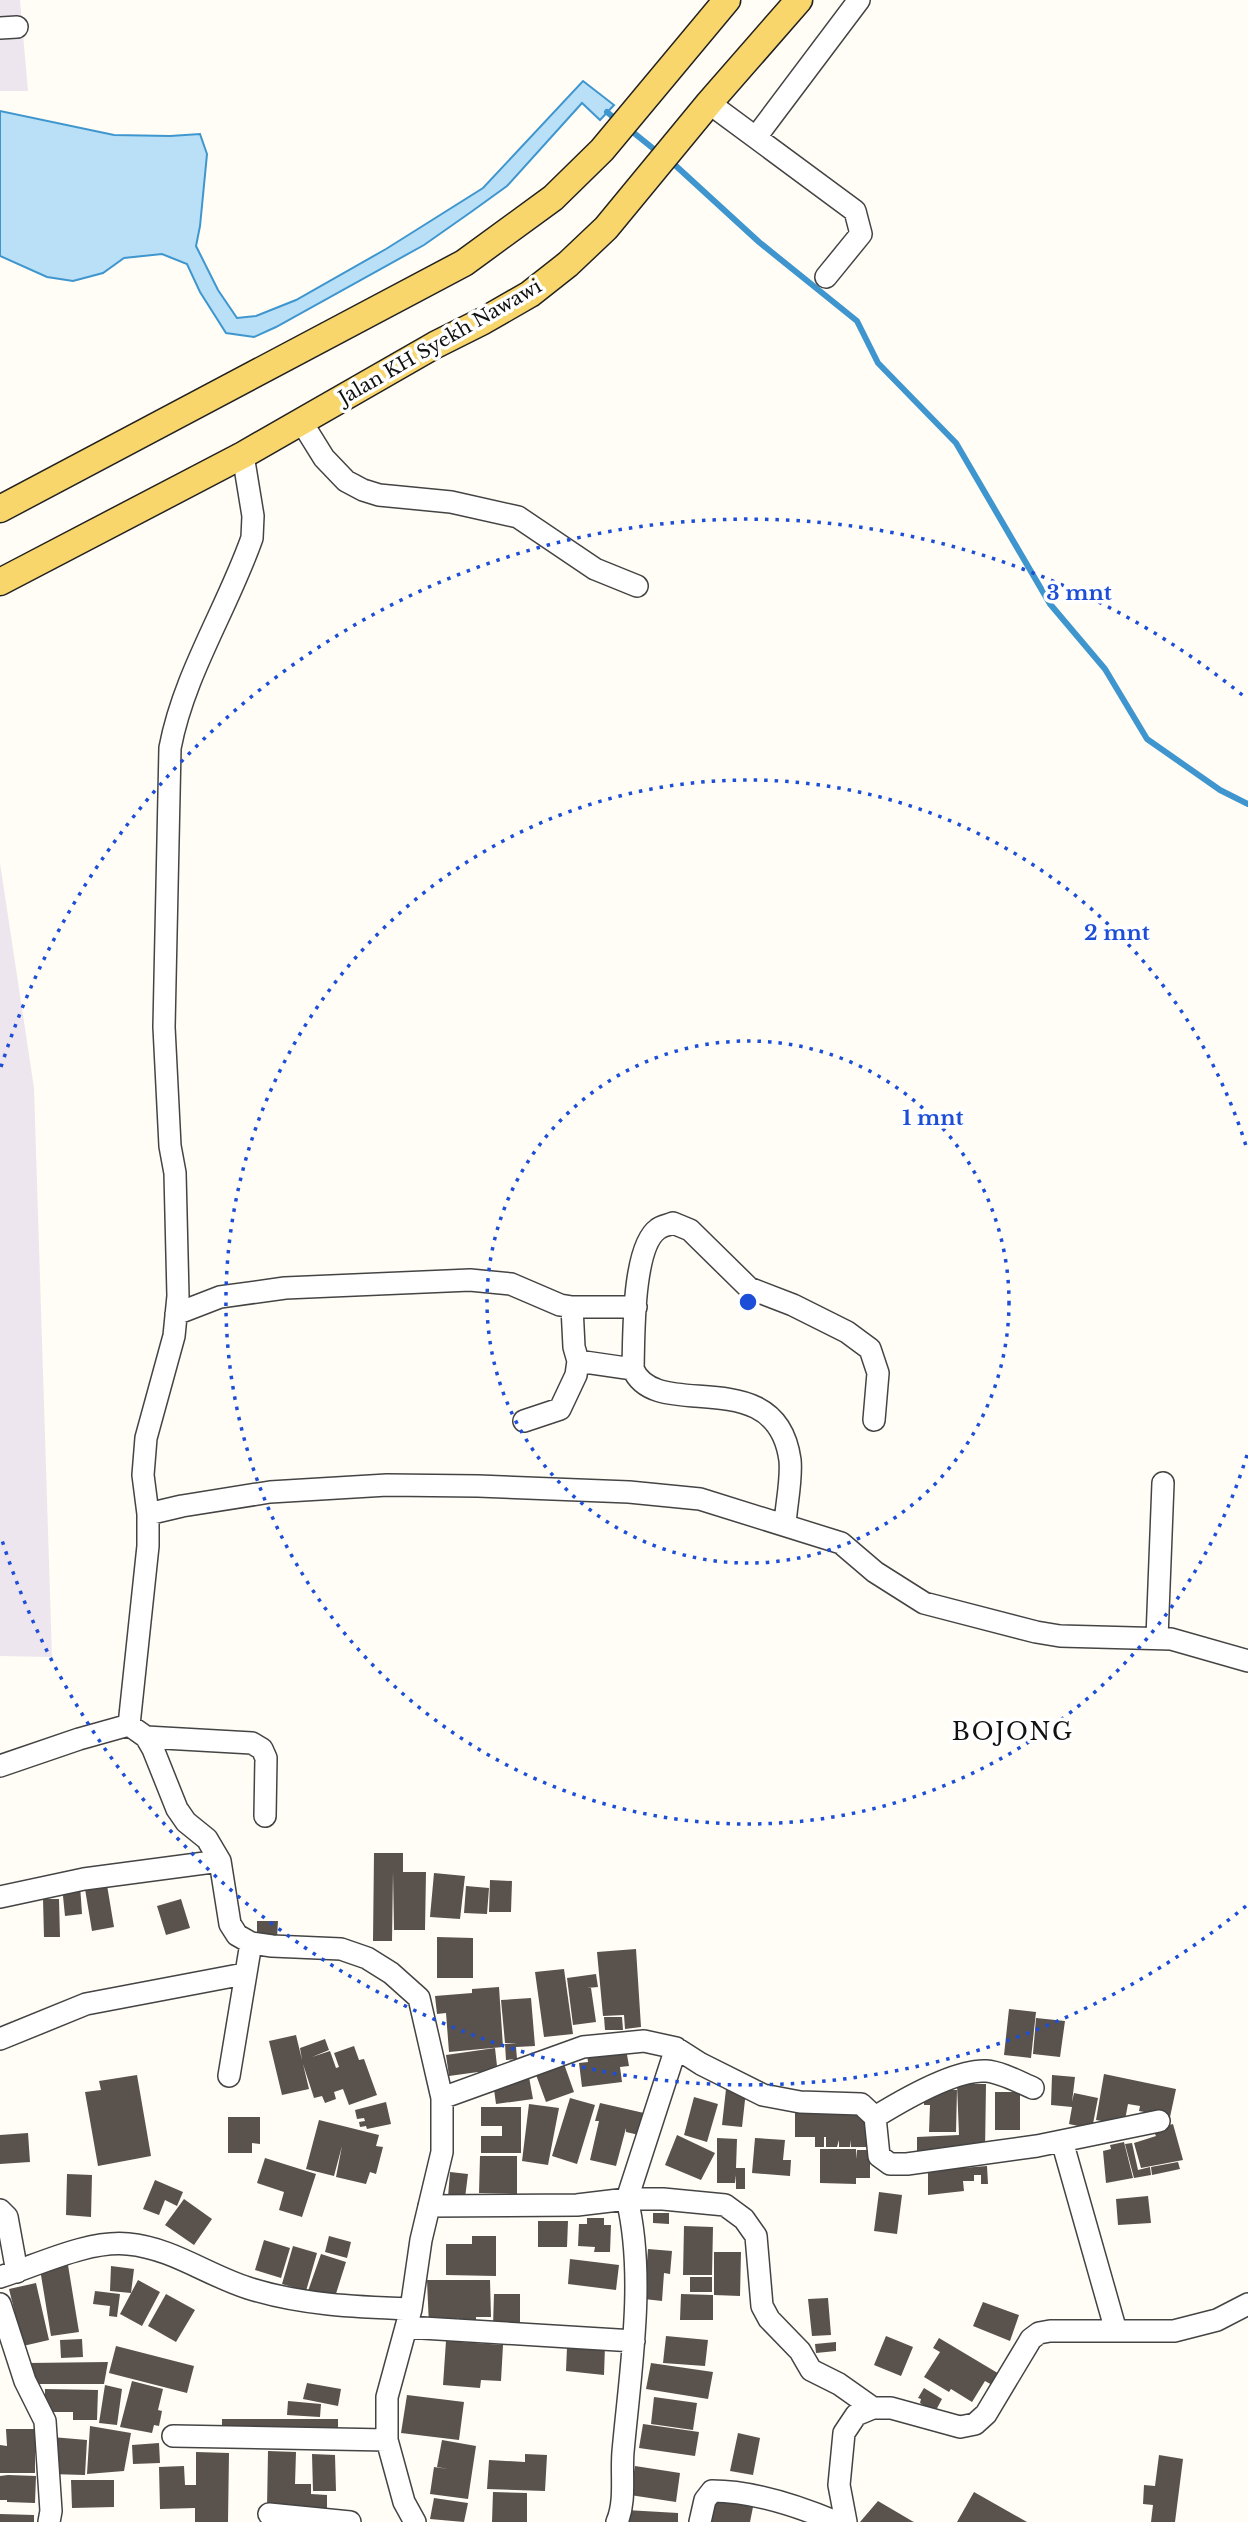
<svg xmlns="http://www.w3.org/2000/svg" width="1248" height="2522" font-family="'Libre Baskerville',serif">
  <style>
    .industrial { fill: #eee6ef }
    .water { fill: #b9e0f7; stroke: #3f96cf; stroke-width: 2 }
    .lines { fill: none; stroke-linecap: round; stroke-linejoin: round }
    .stream { stroke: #3f96cf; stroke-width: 6 }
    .building { fill: #5a524d }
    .minor-casing { stroke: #444; stroke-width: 24 }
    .major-casing { stroke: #222; stroke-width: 29 }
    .minor { stroke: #fff; stroke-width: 21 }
    .major { stroke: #f9d66b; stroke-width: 26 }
    .ring { fill: none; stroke: #1d4ed8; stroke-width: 3.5; stroke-dasharray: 3.5 7 }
    .labels { text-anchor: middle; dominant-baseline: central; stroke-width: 7; stroke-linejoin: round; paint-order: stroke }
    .street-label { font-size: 19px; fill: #111; stroke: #fff }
    .quarter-label { font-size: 23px; letter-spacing: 2px; fill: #111; stroke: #fff }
    .centre { fill: #1d4ed8; stroke: #fff; stroke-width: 3.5 }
    .ring-label { font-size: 21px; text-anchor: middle; font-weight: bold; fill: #1d4ed8; stroke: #fff; stroke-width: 7; stroke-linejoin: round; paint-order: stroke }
  </style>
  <rect width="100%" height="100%" fill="#fffdf5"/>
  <!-- industrial -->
  <path class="industrial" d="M0,0H20L28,91H0Z
    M0,863L34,1088L52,1657L0,1656Z"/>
  <!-- water -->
  <path class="water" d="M583,81L614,105L600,120L582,103L507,186L471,212L424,245L276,327L254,337L226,333L200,292L187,264L162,254L124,258L103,273L73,281L47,277L0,256V111L114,135L170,136L200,134L207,154L200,226L196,246L218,290L237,318L256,316L296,300L386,249L483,188Z"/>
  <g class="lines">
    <!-- stream -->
    <path class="stream" d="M607,112L613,117
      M634,133L655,150
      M676,166L759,242L857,321L878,363L956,443L1050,604L1105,669L1147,739L1220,790L1248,804"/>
  </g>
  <!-- building -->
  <path class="building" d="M374,1853H403V1872H426L425,1930H394L393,1872L392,1941H373Z
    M434,1873L465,1876L460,1919L430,1917Z
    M490,1880L512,1881L511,1912H489Z
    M80,1885L82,1914L65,1916L62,1886Z
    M107,1885L114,1927L92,1931L85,1889Z
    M466,1886L489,1888L487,1914L464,1913Z
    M43,1899H59L60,1937H44Z
    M181,1899L190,1928L166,1935L157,1906Z
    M257,1921H278L277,1938L257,1937Z
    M437,1937L473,1938V1978H437Z
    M636,1949L641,2027L625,2029L624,2015L603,2016L597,1952Z
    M564,1969L573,2034L544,2037L535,1972Z
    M596,1974L598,1987L587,1988H591L596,2022L573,2025L567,1978Z
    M499,1987L503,2047L449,2052L446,2013L437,2014L435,1996L472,1993V1989Z
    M531,1998L535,2046L516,2047L517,2059L506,2060L505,2044L517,2043H505L501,2000Z
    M1009,2009L1036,2012L1031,2058L1004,2055Z
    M604,2017H622L623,2030H605Z
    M1036,2018L1065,2021L1060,2057L1033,2054Z
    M296,2035L302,2060L300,2048L325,2039L329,2050L312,2057L330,2051L336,2068L339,2067L334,2053L354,2046L359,2060L364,2059L377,2095L349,2105L343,2089L334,2092L336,2099L325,2103L322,2096L314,2098L303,2064L309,2089L282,2095L269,2041Z
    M495,2048L498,2075L479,2078L478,2072L449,2076L446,2055Z
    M626,2049L629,2066L620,2067L622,2082L582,2087L579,2063L588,2062L587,2054Z
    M563,2061L574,2092L546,2102L535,2072Z
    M1104,2074L1176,2089L1170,2117L1139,2111L1140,2106L1128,2104L1124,2125L1096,2120Z
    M137,2075L151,2156L98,2166L85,2092L101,2090L99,2081Z
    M1052,2075L1075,2077L1072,2102L1074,2093L1098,2098L1092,2129L1069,2124L1072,2107L1051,2105Z
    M529,2077L533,2099L496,2104L493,2082Z
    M957,2084H986L985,2151L917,2155V2137L959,2135Z
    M726,2089L746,2091L742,2127L722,2125Z
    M944,2090H957L956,2132H929L930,2105H924V2093H944Z
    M995,2092H1020V2130H995Z
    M694,2097L718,2104L707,2142L684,2135Z
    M570,2098L595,2105L577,2164L552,2156Z
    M386,2102L391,2124L367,2129L366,2126L360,2127L359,2122L365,2121L364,2118L357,2119L355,2110Z
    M600,2103L644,2113L639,2135L626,2132V2128L616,2166L590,2160L599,2121H595Z
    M529,2104L559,2108L548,2165L522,2161Z
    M481,2107H521V2153H481V2136H502V2126H481Z
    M795,2111H834V2115L868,2114V2147H851V2140L850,2147H839V2140L837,2147H826V2137H824V2147H815V2137H795Z
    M228,2117H260V2144L252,2143V2153H228Z
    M319,2120L379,2135L376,2146L383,2147L376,2174L370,2172L366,2184L336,2177L342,2146L334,2176L306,2169Z
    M1173,2124L1183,2160L1141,2168L1134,2143L1156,2136L1153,2130Z
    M28,2133L30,2162L0,2164V2135Z
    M677,2135L715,2153L701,2180L665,2165Z
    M717,2138L737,2139L736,2168H745V2189H736V2175L735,2183H717Z
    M755,2138L785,2140L783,2160H791L790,2176L752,2173Z
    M1124,2142L1133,2178L1106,2183L1103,2151L1111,2149L1110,2145Z
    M1132,2143L1138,2170L1150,2167L1151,2175L1134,2178L1125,2144Z
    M820,2149H856V2159L857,2150H870V2178H856V2184L820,2183Z
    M480,2156H517V2194L479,2193Z
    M265,2158L316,2174L302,2217L279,2210L284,2192L257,2183Z
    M1178,2162L1180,2169L1152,2175L1151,2167Z
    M962,2166V2168L987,2166L988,2184H981V2175H974V2181H963L964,2191L928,2195V2168Z
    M450,2172L468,2174L465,2198L448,2197Z
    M67,2174L92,2175L91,2217L66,2215Z
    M155,2180L183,2192L177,2206L165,2200L159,2215L143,2209Z
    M879,2192L902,2195L897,2234L874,2231Z
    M1148,2196L1151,2223L1118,2225L1116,2199Z
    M184,2199L212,2219L194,2245L165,2225Z
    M653,2213H669V2224L653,2223Z
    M587,2218H604V2225H611L610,2252H594L595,2247L578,2246L579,2224H587Z
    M538,2221H568L567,2247H538Z
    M684,2226L713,2227L712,2275H683Z
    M329,2236L351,2242L347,2258L325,2252Z
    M472,2236H496V2276L446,2275V2244H472Z
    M264,2240L290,2248L281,2278L255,2270Z
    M293,2246L317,2253L306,2291L282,2284Z
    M648,2249L672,2251L670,2274L664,2273L662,2301L644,2299Z
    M714,2252H741L740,2296L714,2295Z
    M321,2254L346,2262L334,2300L308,2291Z
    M570,2259L619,2265L616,2290L568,2284Z
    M68,2265L79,2332L51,2336L40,2269Z
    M111,2266L134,2269L131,2293L110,2291Z
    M690,2277H712V2292H690Z
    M138,2280L160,2292L142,2326L120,2314Z
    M427,2280H490L491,2317H476V2325L459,2324V2318H454V2325L429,2326Z
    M36,2283L49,2340L23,2346L9,2289Z
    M95,2291L120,2294L117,2317L109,2316L110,2306L93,2304Z
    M166,2294L195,2310L176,2342L148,2326Z
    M494,2294H520V2327L493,2326Z
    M681,2294L713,2295V2320H680Z
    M828,2298L831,2335L812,2336L808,2299Z
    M983,2302L1019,2315L1010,2341L973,2326Z
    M666,2336L708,2340L705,2366L663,2363Z
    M886,2336L913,2347L901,2376L874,2365Z
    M939,2338L1001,2375L994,2386L985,2381L972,2402L951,2389L949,2392L924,2377L940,2352L933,2348Z
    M82,2339L83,2357L61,2358L60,2340Z
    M446,2341L503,2345L501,2381L481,2380L480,2388L443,2385Z
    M836,2342V2351L816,2353L815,2344Z
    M116,2346L194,2366L187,2393L109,2373Z
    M605,2346L604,2375L566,2371L567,2347Z
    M108,2362L104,2384H28V2363Z
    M651,2363L713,2372L708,2399L646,2389Z
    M132,2381L163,2389L158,2410L162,2411L159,2426L154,2425L152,2433L120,2427Z
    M307,2383L341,2389L338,2406L303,2399Z
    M105,2385L122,2389L117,2425L99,2423Z
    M924,2388L942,2399L935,2412L920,2403L921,2399L918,2398Z
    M45,2389L98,2390L97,2420H73V2412H45Z
    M407,2395L464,2402L459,2440L401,2433Z
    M654,2397L697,2403L693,2430L651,2424Z
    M288,2401L321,2404L320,2417L287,2415Z
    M222,2419H338V2434H222Z
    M643,2424L699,2432L695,2456L639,2448Z
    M90,2426L131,2433L124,2471L87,2474Z
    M6,2429H35V2473H0V2445L7,2446Z
    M738,2433L760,2438L753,2475L730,2471Z
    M52,2437L87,2440L85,2475L50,2474Z
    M442,2440L476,2446L468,2499L430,2494L434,2467L448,2469L437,2467Z
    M159,2443L160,2463L133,2464L132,2445Z
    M268,2451L296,2452L295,2484H311V2494L327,2495V2515L267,2508Z
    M196,2452L229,2453L228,2522H195V2508L160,2509L159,2467L184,2466L185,2485H196Z
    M312,2454L335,2455L336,2491H313Z
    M525,2454L547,2455L545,2491L487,2489L489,2460L525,2462Z
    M1159,2455L1183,2459L1175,2522H1151L1153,2505L1143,2504L1144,2485L1155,2486Z
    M635,2466L680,2473L676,2502L630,2495Z
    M8,2475L36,2476L35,2503L7,2502V2500H0V2476Z
    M71,2480H114V2507L72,2508Z
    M493,2492L527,2493V2522H492Z
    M974,2492L1027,2522H957Z
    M434,2498L468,2503L464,2522L430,2519Z
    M713,2499L753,2507L750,2522H708Z
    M878,2501L912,2521L914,2522H860Z
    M626,2510L678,2513V2522H625Z
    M0,2514L34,2515V2522H0Z"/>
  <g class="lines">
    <defs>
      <path id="minor" d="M0,28L17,27
        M709,103L855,211L861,234L826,277
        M756,137L859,0
        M301,421L324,458L346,481L363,490L379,495L451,502L518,517L595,569L637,586
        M176,1314L220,1297L285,1288L470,1280L511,1284L560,1305L572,1307H636
        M578,1361L633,1369
        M524,1421L560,1409L576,1375L578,1361L574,1347L572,1307
        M148,1514L182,1506L270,1492L387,1485L478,1486L629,1492L700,1499L841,1543L875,1572L924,1603L1036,1632L1060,1636L1171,1639L1248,1661
        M785,1525C786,1505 792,1480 790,1460C776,1360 656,1424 633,1369C634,1338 632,1247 658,1229C661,1226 669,1225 673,1223L690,1230L749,1288L793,1305L847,1332L870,1349L878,1373L874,1420
        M1157,1638L1163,1483
        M129,1725L148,1546V1514L143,1475L146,1438L174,1336L178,1296L175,1173L170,1146L164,1027L170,748C184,674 227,609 252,538L253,516L243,455
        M146,1737L252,1743L262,1749L266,1758L265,1816
        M0,1766L79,1739L129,1725L146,1737L153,1749L177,1809L186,1822L207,1839L220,1861L230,1924L237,1935L251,1943L272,1946L341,1949L367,1958L391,1973L419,1998L442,2098V2152L421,2240L411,2309L387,2397V2440L404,2502L415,2522
        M0,1897L84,1879L220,1861
        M0,2039L86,2004L244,1974
        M229,2076L251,1943
        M442,2098L583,2047L644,2041L676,2048L701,2064L763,2095L800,2102L861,2104L875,2117L879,2156L890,2164H907L1037,2146L1159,2121
        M875,2117C901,2101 955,2069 986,2071C1001,2072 1019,2082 1033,2088
        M1062,2141L1116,2331
        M429,2206L577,2205L627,2199H663L725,2205L744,2219L756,2236L762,2306L769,2319L800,2351L811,2370L839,2384L873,2408
        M0,2210L7,2217L17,2272
        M0,2277C38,2265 88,2240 128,2244C172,2248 207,2275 248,2288C301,2305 356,2307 411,2309
        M0,2304L25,2381L45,2421L51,2511L49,2522
        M406,2327L634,2341
        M173,2436L387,2440
        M269,2514L350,2522
        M617,2522C626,2501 621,2475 623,2452C630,2373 646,2277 627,2199L676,2048
        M700,2522L705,2500L712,2491C753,2491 798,2506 836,2522
        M846,2522L839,2485L844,2433L856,2415L873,2408H891L960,2427L975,2424L986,2414L1031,2339L1039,2333L1050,2331H1174L1217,2320L1248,2304"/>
      <path id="major" d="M0,509L464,263L553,198L602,150L727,0
        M0,582L243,455L435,345L483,321L530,294L568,264L606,228L709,103L799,0"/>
    </defs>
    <!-- minor casing -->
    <use href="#minor" class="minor-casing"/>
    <!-- major casing -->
    <use href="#major" class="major-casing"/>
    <!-- minor -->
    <use href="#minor" class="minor"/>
    <!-- major -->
    <use href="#major" class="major"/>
  </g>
  <!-- distance rings -->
  <g class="ring">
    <circle cx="748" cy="1302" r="261"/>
    <path d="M1247 1455A522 522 0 1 1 1247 1149"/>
    <path d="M1246 1906A783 783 0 0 1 1 1537M1 1067A783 783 0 0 1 1246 698"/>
  </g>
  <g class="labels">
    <!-- street labels -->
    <g class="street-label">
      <text transform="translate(440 342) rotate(-30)">Jalan KH Syekh Nawawi</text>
    </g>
    <!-- quarter labels -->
    <g class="quarter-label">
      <text x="1013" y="1732">BOJONG</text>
    </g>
  </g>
  <circle cx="748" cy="1302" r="10" class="centre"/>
  <g class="ring-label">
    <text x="1079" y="600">3 mnt</text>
    <text x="1117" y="940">2 mnt</text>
    <text x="933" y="1125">1 mnt</text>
  </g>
</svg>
